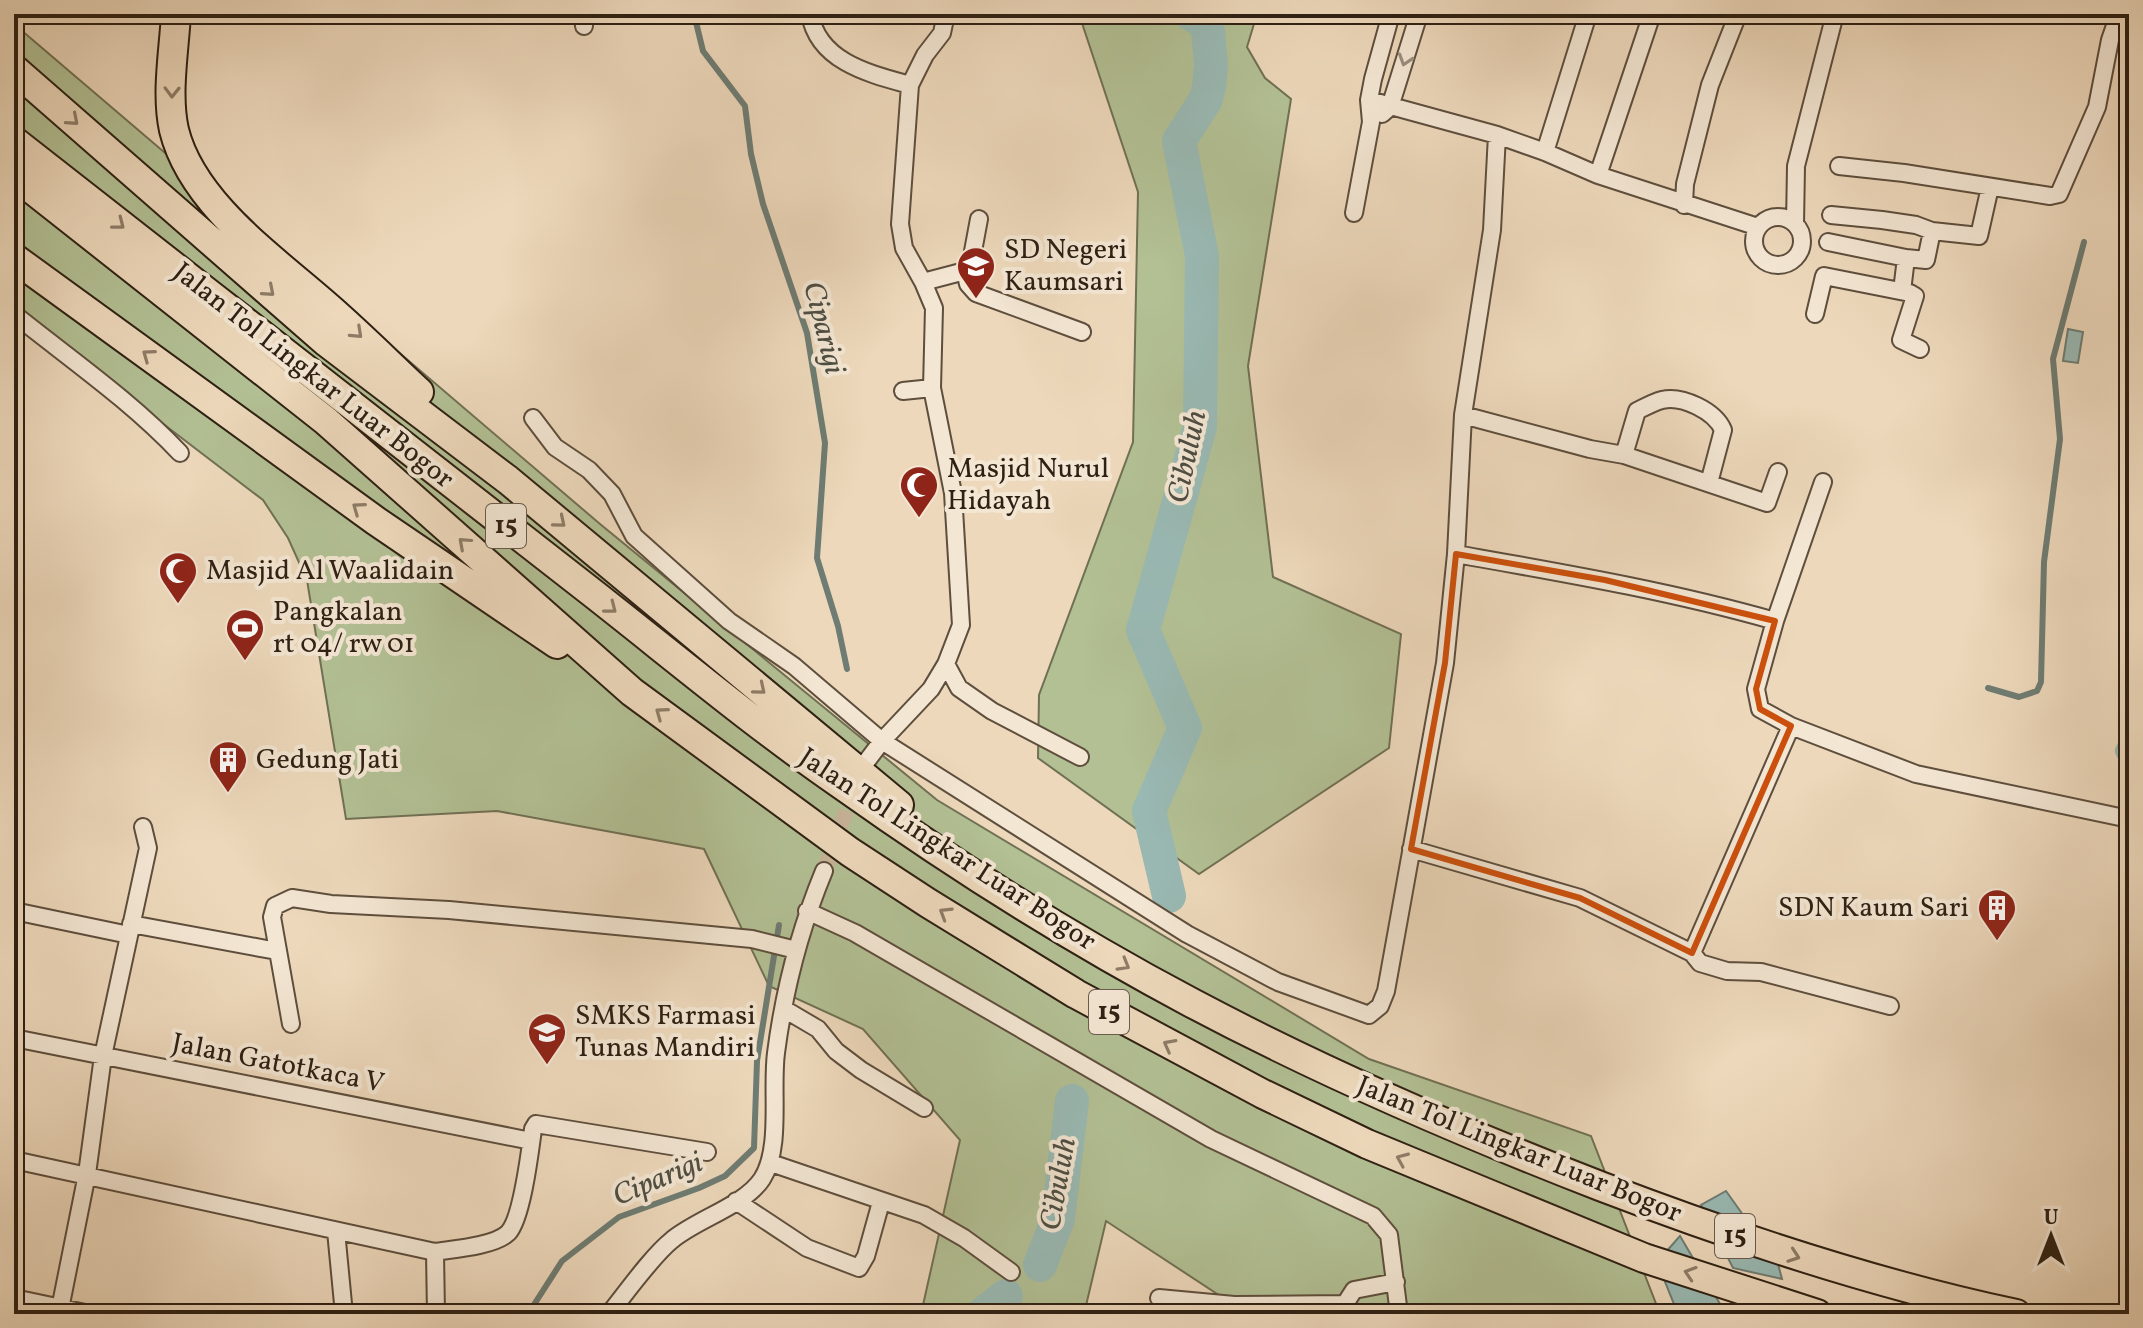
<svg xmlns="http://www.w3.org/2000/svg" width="2143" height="1328" font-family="Vollkorn,serif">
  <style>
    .green { fill: #b2c094; stroke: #707054; stroke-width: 2 }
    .water { fill: #99b9b3; stroke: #6e7c73; stroke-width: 2 }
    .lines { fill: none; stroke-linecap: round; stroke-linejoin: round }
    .stream { stroke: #6e7c73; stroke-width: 6 }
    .canal { stroke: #99b9b3; stroke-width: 20 }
    .river { stroke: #99b9b3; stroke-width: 34 }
    .minor-tunnel { stroke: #c7b399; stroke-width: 16; stroke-dasharray: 16 8; stroke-linecap: butt }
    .minor-casing { stroke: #5e4e3d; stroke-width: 20 }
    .motorway-casing { stroke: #2e2013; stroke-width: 32 }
    .minor { stroke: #f3e6d3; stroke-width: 16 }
    .motorway { stroke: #edd8bb; stroke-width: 28 }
    .oneway { stroke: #9a8d7d }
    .oneway2 { stroke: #8e7c67 }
    .marked { fill: none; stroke: #cc500d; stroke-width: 6; stroke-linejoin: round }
    .labels { text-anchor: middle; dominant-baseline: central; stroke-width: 8; stroke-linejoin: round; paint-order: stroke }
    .shield { fill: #f3e6d3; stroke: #695b4d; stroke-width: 2 }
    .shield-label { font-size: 26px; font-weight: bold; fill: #2e2013 }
    .poi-label { font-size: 28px; fill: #2e2013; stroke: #f3e6d3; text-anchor: start }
    .street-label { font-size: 28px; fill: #2e2013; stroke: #f3e6d3 }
    .water-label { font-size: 30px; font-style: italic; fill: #4e4e43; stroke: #f3e6d3 }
  </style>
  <rect width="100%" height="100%" fill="#edd8bb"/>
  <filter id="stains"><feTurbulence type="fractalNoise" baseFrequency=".0025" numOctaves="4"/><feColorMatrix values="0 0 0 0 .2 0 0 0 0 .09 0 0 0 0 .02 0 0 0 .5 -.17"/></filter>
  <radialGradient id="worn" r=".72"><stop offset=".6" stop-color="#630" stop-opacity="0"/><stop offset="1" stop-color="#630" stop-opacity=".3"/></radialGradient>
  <!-- green -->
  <path class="green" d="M1079,14H1257L1247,47L1265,78L1291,99L1248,366L1273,577L1401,634L1389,748L1199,874L1038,758L1039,695L1133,442L1138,192Z
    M14,24L600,524L937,800L1369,1059L1591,1136L1660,1314H1312L1234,1305L1106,1221L1084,1314H921L960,1140L863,1029L769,986L704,849L497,811L346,819L307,580L288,538L263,500L14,310Z"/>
  <!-- water -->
  <path class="water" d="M2068,329L2083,332L2078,363L2063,361Z
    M1726,1191L1778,1264L1782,1279L1733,1268L1701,1205Z
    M1680,1236L1726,1314H1678L1657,1262Z"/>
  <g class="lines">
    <!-- stream -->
    <path class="stream" d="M694,14L703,51L745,106L751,154L763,204L807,333L825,443L817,558L838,626L847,669
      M1988,688L2019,697L2037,691L2041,682L2044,562L2060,439L2053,359L2084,242
      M528,1314L562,1261L619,1217L699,1188L725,1176L754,1148L757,1061L779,925"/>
    <!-- canal -->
    <path class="canal" d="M2129,330V360
      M2125,751L2129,743"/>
    <!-- river -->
    <path class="river" d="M1169,896L1149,811L1185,728L1143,630L1200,427L1202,256L1179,141L1206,99L1209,87L1211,65L1208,31L1203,21L1191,14
      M1040,1265L1058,1219L1072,1101
      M983,1314L1006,1296"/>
    <!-- minor-tunnel -->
    <path class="minor-tunnel" d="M824,871L855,786"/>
    <defs>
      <path id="minor" d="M583,14L584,26
        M810,14C818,62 870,74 910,85L900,224L904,248L923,282L934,308L932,388L953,493L961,625L946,664L931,689L882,741L863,766
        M910,85L925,55L942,33L946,14
        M1369,100L1497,135L1545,152L1598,175L1758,227
        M1382,114L1390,107L1419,14
        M1545,152L1588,14
        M1839,166L1904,173L2050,196L2059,194L2097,107L2110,40L2119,14
        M1598,175L1652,14
        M1684,205L1685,184L1710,85L1738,14
        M1354,213L1371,122L1369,100L1373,79L1391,14
        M1831,215L1882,220L1916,225L1932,231L1979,236L1990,187
        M1754 241a24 24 0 1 1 48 0a24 24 0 1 1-48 0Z
        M1795,224L1796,166L1835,14
        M1828,242L1906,258L1926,260L1932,231
        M965,271L968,284L976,293L1082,332
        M923,282L965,271L971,262L979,219
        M1902,291L1906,258
        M14,314C70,359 131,401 180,453
        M1815,314L1824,276L1910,293L1915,296L1901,340L1920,349
        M903,391L932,388
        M1463,415L1590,449L1624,455L1767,503L1778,472
        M533,418L555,447L589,470L612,494L634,536L729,621L794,666L882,741L1187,934L1278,982L1369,1015L1380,1006L1386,991L1445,663L1456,554L1463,415L1492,230L1497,135
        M1624,455L1637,411C1645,407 1654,402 1662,400C1682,395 1715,411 1723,430L1709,483
        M1823,482L1775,621L1756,689L1760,709L1791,726L1916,774L2129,819
        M1456,554C1563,573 1670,591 1775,621
        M946,664L959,688L992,711L1080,757
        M1411,849L1580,898L1692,953L1700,963L1727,971L1761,972L1890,1006
        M14,911L129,935
        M807,911L855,933L1211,1139L1373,1216L1389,1235L1399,1314
        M131,924L277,951
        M1692,953L1791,726
        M784,1009L818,1029L836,1051L861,1070L924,1108
        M291,1024L272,917L275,906L292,898L331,904L449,910L752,939L796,950
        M14,1038L531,1141
        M14,1160L435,1252C454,1249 494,1246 508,1233C522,1219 530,1151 533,1129L536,1124L707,1152
        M771,1163L924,1215L964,1238L1011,1272
        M736,1201L807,1248L859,1268L866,1256L881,1202
        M336,1231L344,1314
        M435,1252L436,1314
        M14,1298L90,1314
        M1159,1298L1234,1305L1345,1304L1354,1290L1396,1282
        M59,1314L87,1174L103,1056L148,848L143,827
        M609,1314C626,1293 652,1256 672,1240C697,1219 744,1206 762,1179C782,1148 771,1090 776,1053C784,991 800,929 824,871"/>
      <path id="motorway" d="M176,14C174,51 166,94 174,130C192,204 275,260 329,308C360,335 389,364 419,392
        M14,69L325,341L508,480L899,805
        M14,141C206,291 397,442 590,591C673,656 755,725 842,785C953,864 1071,939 1192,1003C1324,1073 1461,1132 1600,1186C1736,1238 1874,1284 2016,1314
        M14,175L326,421L632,692L850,852L928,903L1076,994L1263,1094L1367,1144L1644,1258L1817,1314
        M14,258L376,521L557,644"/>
    </defs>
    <!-- minor casing -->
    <use href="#minor" class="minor-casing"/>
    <!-- motorway casing -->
    <use href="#motorway" class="motorway-casing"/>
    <!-- minor -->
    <use href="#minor" class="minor"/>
    <!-- motorway -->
    <use href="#motorway" class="motorway"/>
  </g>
  <!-- one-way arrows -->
  <defs><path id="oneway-chevron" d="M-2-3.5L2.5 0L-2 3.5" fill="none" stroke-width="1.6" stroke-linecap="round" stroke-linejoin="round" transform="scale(2)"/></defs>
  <use class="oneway" href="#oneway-chevron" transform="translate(1405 60) rotate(108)"/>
  <g class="oneway2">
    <use href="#oneway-chevron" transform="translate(172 92) rotate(91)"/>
    <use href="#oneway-chevron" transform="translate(73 120) rotate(41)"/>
    <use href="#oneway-chevron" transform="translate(119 224) rotate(38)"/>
    <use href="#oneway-chevron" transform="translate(269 291) rotate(41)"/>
    <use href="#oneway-chevron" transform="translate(357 333) rotate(43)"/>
    <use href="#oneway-chevron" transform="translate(148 355) rotate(-144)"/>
    <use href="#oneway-chevron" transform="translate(358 508) rotate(-144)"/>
    <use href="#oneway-chevron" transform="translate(560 522) rotate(40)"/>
    <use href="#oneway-chevron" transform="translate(464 543) rotate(-138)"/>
    <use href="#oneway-chevron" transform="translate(611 608) rotate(38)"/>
    <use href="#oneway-chevron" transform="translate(760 689) rotate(40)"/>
    <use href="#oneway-chevron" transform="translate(661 713) rotate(-144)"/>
    <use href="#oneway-chevron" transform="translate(945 913) rotate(-148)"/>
    <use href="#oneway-chevron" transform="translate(1124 965) rotate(30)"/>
    <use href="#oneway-chevron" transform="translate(1169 1045) rotate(-152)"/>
    <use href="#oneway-chevron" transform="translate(1402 1159) rotate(-157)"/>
    <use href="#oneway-chevron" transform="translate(1794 1256) rotate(19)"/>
    <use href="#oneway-chevron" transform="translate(1690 1273) rotate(-162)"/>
  </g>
  <!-- marked area -->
  <path class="marked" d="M1456,554L1605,580L1775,621L1756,689L1760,709L1791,726L1692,953L1580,898L1411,849L1445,663Z"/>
  <!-- icons -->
  <defs>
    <symbol id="school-pin" viewBox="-11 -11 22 30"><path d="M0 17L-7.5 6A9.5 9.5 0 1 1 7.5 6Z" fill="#8f2418" stroke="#f3e6d3"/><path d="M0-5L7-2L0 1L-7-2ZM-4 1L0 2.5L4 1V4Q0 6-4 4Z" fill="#fff"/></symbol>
    <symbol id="mosque-pin" viewBox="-11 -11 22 30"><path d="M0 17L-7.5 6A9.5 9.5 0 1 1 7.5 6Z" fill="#8f2418" stroke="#f3e6d3"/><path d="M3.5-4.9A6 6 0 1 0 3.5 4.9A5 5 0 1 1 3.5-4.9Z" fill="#fff"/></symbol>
    <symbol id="stadium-pin" viewBox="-11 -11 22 30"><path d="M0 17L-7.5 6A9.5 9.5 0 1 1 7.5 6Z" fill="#8f2418" stroke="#f3e6d3"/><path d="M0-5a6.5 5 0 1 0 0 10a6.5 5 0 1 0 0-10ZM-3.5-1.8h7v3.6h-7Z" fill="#fff"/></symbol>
    <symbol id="building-pin" viewBox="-11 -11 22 30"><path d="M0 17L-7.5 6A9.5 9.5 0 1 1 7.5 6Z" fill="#8f2418" stroke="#f3e6d3"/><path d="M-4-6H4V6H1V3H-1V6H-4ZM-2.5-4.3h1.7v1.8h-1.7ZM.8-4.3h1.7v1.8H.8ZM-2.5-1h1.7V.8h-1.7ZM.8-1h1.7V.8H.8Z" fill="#fff"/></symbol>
  </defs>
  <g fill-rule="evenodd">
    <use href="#school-pin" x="954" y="244" width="44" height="60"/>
    <use href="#mosque-pin" x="897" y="463" width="44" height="60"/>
    <use href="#mosque-pin" x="156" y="549" width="44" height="60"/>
    <use href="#stadium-pin" x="223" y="606" width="44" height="60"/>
    <use href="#building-pin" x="206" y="738" width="44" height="60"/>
    <use href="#building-pin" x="1975" y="886" width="44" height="60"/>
    <use href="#school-pin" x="525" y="1010" width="44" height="60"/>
  </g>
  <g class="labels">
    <!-- shield labels -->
    <g class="shield">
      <rect x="486" y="504" width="40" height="44" rx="6"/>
      <rect x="1089" y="990" width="40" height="44" rx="6"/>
      <rect x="1715" y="1214" width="40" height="44" rx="6"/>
    </g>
    <g class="shield-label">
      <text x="506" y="526">15</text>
      <text x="1109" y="1012">15</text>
      <text x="1735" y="1236">15</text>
    </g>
    <!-- poi labels -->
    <g class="poi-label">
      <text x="1004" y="250">SD Negeri<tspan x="1004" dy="32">Kaumsari</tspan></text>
      <text x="947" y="469">Masjid Nurul<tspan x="947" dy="32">Hidayah</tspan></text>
      <text x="206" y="571">Masjid Al Waalidain</text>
      <text x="273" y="612">Pangkalan<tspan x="273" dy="32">rt 04/ rw 01</tspan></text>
      <text x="256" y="760">Gedung Jati</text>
      <text x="1969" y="908" text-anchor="end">SDN Kaum Sari</text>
      <text x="575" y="1016">SMKS Farmasi<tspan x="575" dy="32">Tunas Mandiri</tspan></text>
    </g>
    <!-- street labels -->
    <g class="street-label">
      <text transform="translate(313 376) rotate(38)">Jalan Tol Lingkar Luar Bogor</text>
      <text transform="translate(947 850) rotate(33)">Jalan Tol Lingkar Luar Bogor</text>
      <text transform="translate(278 1064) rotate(11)">Jalan Gatotkaca V</text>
      <text transform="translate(1519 1150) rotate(22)">Jalan Tol Lingkar Luar Bogor</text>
    </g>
    <!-- water labels -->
    <g class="water-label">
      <text transform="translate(823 328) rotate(76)">Ciparigi</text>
      <text transform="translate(1188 457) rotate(-78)">Cibuluh</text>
      <text transform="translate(658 1180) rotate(-23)">Ciparigi</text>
      <text transform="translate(1059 1184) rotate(-80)">Cibuluh</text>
    </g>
  </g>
  <!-- margin -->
  <rect width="2143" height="1328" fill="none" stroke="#edd8bb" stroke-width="48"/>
  <rect x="16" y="16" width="2111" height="1296" fill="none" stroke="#2e2013" stroke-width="4"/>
  <rect x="24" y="24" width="2095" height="1280" fill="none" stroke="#2e2013" stroke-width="2"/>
  <!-- north arrow -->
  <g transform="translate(2051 1236)" stroke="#f3e6d3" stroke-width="6" paint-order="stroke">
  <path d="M0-6L14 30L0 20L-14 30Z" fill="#2e2013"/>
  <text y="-12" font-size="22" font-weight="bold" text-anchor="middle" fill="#2e2013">U</text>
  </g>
  <rect width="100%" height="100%" filter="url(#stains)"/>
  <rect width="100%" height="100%" fill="url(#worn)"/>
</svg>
